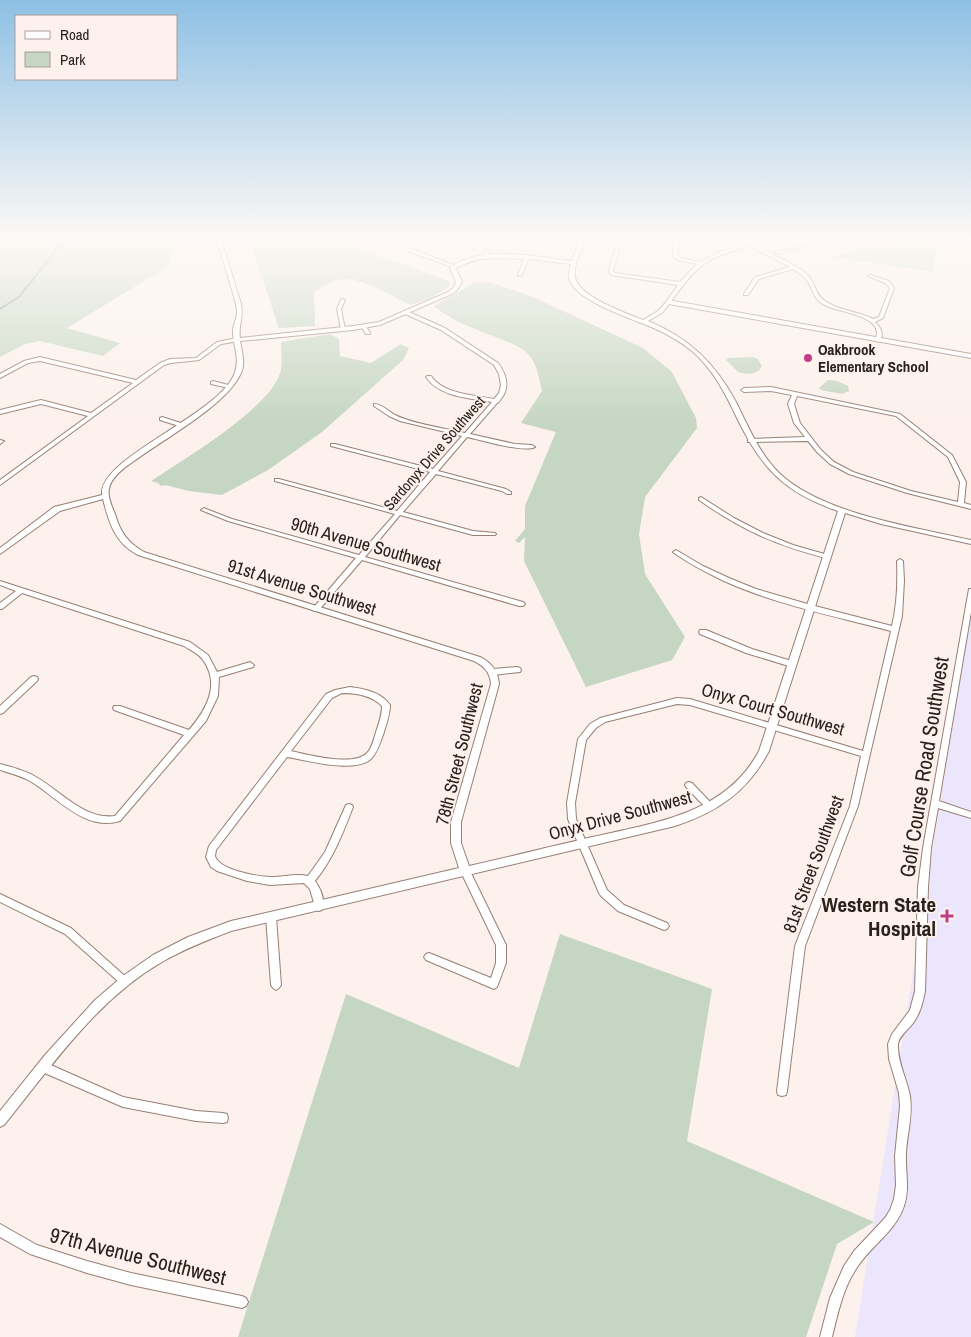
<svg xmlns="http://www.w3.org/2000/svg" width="971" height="1337" font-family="'Archivo Narrow',sans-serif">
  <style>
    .medical { fill: #ebe6fc }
    .green { fill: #c5d6c2 }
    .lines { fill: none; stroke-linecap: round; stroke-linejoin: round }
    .stream { stroke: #829ca5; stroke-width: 2 }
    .minor-casing { stroke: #977f74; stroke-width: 2 }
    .tertiary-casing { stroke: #977f74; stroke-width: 2 }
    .minor { fill: #fff; fill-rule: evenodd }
    .tertiary { fill: #fff; fill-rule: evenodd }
    .poi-dot { fill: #c03e87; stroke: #fcf1ec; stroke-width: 2 }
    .labels { text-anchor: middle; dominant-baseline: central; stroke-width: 4; stroke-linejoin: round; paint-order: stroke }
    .far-poi-label { font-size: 15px; font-weight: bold; fill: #2a201c; stroke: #fcf1ec; text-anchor: start }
    .far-street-label { font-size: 15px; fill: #2a201c; stroke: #fcf1ec }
    .street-label { font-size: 18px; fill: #2a201c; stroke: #fcf1ec }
    .near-street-label { font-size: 21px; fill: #2a201c; stroke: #fcf1ec }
    .near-poi-label { font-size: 21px; font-weight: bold; fill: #2a201c; stroke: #fcf1ec; text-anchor: end }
  </style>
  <rect width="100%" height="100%" fill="#fcf1ec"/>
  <!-- medical -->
  <path class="medical" d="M971,610V1337H855Z"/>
  <!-- green -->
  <path class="green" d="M0,239H179L166,268L67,328L120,343L103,356L40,341L25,344L0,357Z
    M249,239H362L359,248L449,281L450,286L431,298L411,305C393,297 365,279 346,279C334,279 323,286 314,293L315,326L279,328Z
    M897,239H940L932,272L832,257Z
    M489,282L531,296L643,348L672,372L696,418L697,428L645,497L639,534L645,574L685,637L672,660L586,687L524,561L525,537L519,543L515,541L525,529V506L556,432L521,423L542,391C539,379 537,363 528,354C520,345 504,341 493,336C474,329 450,320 434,306L474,283Z
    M330,334L339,339L340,356L371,363L401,344L409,348L403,360L322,432L268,470L222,495L189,491L165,485L161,486L158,483L151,481C183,460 270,408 280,373C283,364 281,351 281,342Z
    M753,357L758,359L762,366C758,375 747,375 738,372L726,360L728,358Z
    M828,380L837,381L848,386L849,391L842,394L821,390L819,388Z
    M560,934L712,989L687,1141L874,1222L837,1244L806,1337H238L346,994L519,1068Z"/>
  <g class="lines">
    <!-- stream -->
    <path class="stream" d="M0,309L19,297L65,239"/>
    <defs>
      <path id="minor" d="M491,239H495L487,256L483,257V256Z
        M618,239H622L613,271L615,273L680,282L697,264L678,260L673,256L675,239H679L677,255L681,258L700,262L719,252L748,244L743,239H748L770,254L824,239H832L773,255C786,261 801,267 810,278C816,286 816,296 825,301C839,311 858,311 873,319L879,317L890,288L885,283L868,276L870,275L889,281L894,288L883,318L875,322C881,328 883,332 881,340L878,342L875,340C876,339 877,334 877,332C875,315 839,312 827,306C813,300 815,293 808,282C805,277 799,273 793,269L759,279L748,295H744V294L755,277L790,267L750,246C705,258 697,265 670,303H666V302L678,285L611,275L609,271Z
        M403,244H407L412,249L456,266L452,267L408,251L403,246Z
        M524,258L528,259L522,275L518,276V275Z
        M341,299L345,300L341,309L345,329L343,330L341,329L337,309Z
        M405,312H409L445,328L498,363C504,371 509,381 505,392C504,396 500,399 499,402L497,403L470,434L515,444L532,445L535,447C523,453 482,440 467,437L438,471L506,489L511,492V494H507L502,491L436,474L403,512L473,531L495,533L496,534L495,535H473L400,515L365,557L523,602L525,604L523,606H519L362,560L318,611H314L312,609L314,607L356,558L228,521L201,510L204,508L206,509L232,519L359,555L395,514L275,481V479H279L397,511L430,472L331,446V444H335L433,469L462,436L400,421L389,416L374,406V404C382,404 388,411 395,415C413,424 444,428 465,433L492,402C470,398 439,397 426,377L427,376H431C443,394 474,395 494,399L499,393L501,385L499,374L494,365L441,330L405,314Z
        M361,325H365L370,333V334H366L361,326Z
        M237,338L239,339V341L221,344L199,360L171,363L164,365L0,485V480L88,416L41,404L0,414V410L41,400L91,413L133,383L40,361L28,363L0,378V374L24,361L40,357L136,380L160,363L170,359L196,358L217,342Z
        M213,381L232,386L229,388L211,384V382Z
        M771,387L900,414L952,455L966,482L964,503L971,505V509L907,493L849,474L830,464L817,452L808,441L748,442V440L750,439L805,437L794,423L788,404L792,395L771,391L744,392L741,390L744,388ZM797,396L896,416L948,457L960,482L958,502L911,491L853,472L834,462L821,450L800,423L794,404Z
        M162,417L184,424L185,425L182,427L160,420V418Z
        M0,440L4,441L0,444Z
        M701,497L734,518L763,533L793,545L828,555L829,556L826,558C775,545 742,530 699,500V498Z
        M676,550L703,566L729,578L756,589L811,605L892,626C897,605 898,583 897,561L900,559L903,561L904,581L902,616L858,806L805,946L787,1091L786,1095L782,1096L778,1095L777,1091L795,946L850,806L861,756L690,705L677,704L605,722L596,728L586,740L575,803L576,819L607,890L624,905L667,923L669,926L667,929L664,930L618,911L601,896L599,893L568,819L567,803L578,739L590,724L600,718L677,698L690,699L863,751L891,631C835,616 777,605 724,581C707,573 690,564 674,553L673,552Z
        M0,581L190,642L208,655L217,672L250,662L254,665L253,667L219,677L218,696L206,721L120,821C85,832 57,797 30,781C21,776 10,773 0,770V764C12,767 26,771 36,777C61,791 84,820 115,816L184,735L114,710L113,708L114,706H120L189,730C206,710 221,685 203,660C199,654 190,650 184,646L22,593L2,609H0V603L16,591L0,585Z
        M969,589H971V612L939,801L971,812V818L938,808L931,848L928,887L925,991C923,1001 921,1011 915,1020C911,1028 899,1035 898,1044C897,1062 907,1079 910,1096C913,1115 907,1134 906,1153C905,1171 910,1189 904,1206C895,1232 873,1244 858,1266C843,1287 838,1313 832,1337H820L830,1298L844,1266L854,1251L885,1218L890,1210L894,1199L896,1185L895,1156L900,1106L899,1093L889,1059L888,1044L892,1034L910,1010L915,991L918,887L923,848Z
        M700,630H706L752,649L795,662L796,664L792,667L746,653L700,634L699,632Z
        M517,667L520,668L521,670L520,672L493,675L489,672L493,669Z
        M34,676L37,677L38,679L37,681L3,713L0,714V706L31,677Z
        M350,687C365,689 381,692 390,705C390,715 386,725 383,735C380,743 377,753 371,759C354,774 307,760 287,757L216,850L215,856C219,870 258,877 272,877C284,877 296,873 308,876L325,852L346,805L349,804L352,805L353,807C343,833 333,859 315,881C321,889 325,900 322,910L319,911L316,910L310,889L304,883L270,885L247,881L217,871L211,867L206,857L209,846L326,694L335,690ZM342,693C356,693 371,695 382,706C382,715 379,723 376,732C374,739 372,748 367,753C354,767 308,755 291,751L332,698Z
        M689,782L692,783L713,805L714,807L713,809L710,810L707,809L686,787L685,785L686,783Z
        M466,868L469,869L506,945V963L497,987L494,989L426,960L424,957L426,954L429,953L491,978L496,963V945L461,872L463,869Z
        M0,894L71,928L127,978L129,981L127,984L124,985L121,984L65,934L0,902Z
        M271,913L274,914L276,917L281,985L279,988L276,990L273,988L271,985L266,917L268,914Z
        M44,1062L123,1097L196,1111L223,1113L227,1114L228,1118L227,1122L223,1123L196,1121L123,1107L40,1071L39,1067L40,1063Z
        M0,1224L37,1245L87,1261L131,1273L242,1296L246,1298L248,1302L246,1306L242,1308L131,1285L87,1273L30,1254L0,1237Z"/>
      <path id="tertiary" d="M216,239H221L241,304C244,316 238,326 240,338L353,326L379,322L448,292L453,288L456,282L450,268C478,244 538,257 572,261L580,239H585C581,251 573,265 575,277C578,297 627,313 643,320L658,311L668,300L971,354V358L669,304L662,313L648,321C689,338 715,363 736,402C748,426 759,453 779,473C822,514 914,527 971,540V544L881,524L845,513L769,751C748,791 718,812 675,826L231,931C208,940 184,949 162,962C96,1000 51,1067 4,1125L0,1127V1111L45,1055L95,1000L123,976L153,955L188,937L231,921L459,868L451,843V822L491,684C490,672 484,666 474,661L138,555C115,543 109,523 103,499L60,511L0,554V548L54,507L102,495C98,457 222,414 235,372C240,358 233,345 233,331C233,324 237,319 237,312C237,305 234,297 232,290C227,273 222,256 216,239ZM493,258L529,259L571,264C570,269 568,275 569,279C576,302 636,320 656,329C669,335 681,342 692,351C714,370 726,395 738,420C762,469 785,493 838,511L759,751C725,815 653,823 588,838C549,847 509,857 469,866L461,843V822L499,684C498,671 492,663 480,657L144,552C128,543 120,532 115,514C112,507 107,496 109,489C111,477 125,467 134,461C162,440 225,406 240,375C246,365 242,352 240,341L353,330L380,325L452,294L457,290L462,282L456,268C468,261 479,259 493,258Z"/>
    </defs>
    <!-- minor casing -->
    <use href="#minor" class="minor-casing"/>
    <!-- tertiary casing -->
    <use href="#tertiary" class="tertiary-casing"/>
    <!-- minor -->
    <use href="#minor" class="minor"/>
    <!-- tertiary -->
    <use href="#tertiary" class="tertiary"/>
  </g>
  <!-- sky -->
  <linearGradient id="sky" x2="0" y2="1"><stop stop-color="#8ec0e5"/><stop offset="0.56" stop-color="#fef9f6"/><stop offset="1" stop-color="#fef9f6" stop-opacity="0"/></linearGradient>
  <rect width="971" height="427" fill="url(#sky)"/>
  <!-- markers -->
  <g class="poi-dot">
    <circle cx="808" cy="358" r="5"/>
    <path d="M944.5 908.5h5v5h5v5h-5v5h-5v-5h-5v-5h5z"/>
  </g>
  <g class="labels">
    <!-- far-poi labels -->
    <g class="far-poi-label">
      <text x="818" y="349">Oakbrook<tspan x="818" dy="17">Elementary School</tspan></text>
    </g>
    <!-- far-street labels -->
    <g class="far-street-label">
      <text transform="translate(434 453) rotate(-49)">Sardonyx Drive Southwest</text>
    </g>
    <!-- street labels -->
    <g class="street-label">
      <text transform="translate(366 544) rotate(16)">90th Avenue Southwest</text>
      <text transform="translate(302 587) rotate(17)">91st Avenue Southwest</text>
      <text transform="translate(773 709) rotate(16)">Onyx Court Southwest</text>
      <text transform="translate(459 754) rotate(-76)">78th Street Southwest</text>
      <text transform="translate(620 815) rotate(-15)">Onyx Drive Southwest</text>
      <text transform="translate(813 864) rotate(-70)">81st Street Southwest</text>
    </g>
    <!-- near-street labels -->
    <g class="near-street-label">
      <text transform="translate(924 767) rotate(-81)">Golf Course Road Southwest</text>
      <text transform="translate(138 1256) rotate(14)">97th Avenue Southwest</text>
    </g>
    <!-- near-poi labels -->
    <g class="near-poi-label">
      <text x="936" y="904">Western State<tspan x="936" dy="24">Hospital</tspan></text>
    </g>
  </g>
  <!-- legend -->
  <rect x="15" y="15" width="162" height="65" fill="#fcf1ec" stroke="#a89d99"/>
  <rect x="25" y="31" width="25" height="8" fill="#ffffff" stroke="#a89d99"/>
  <text x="60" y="40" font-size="15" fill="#2a201c">Road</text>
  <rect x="25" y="52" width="25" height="15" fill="#c5d6c2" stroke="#a89d99"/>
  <text x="60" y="65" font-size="15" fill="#2a201c">Park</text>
</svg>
